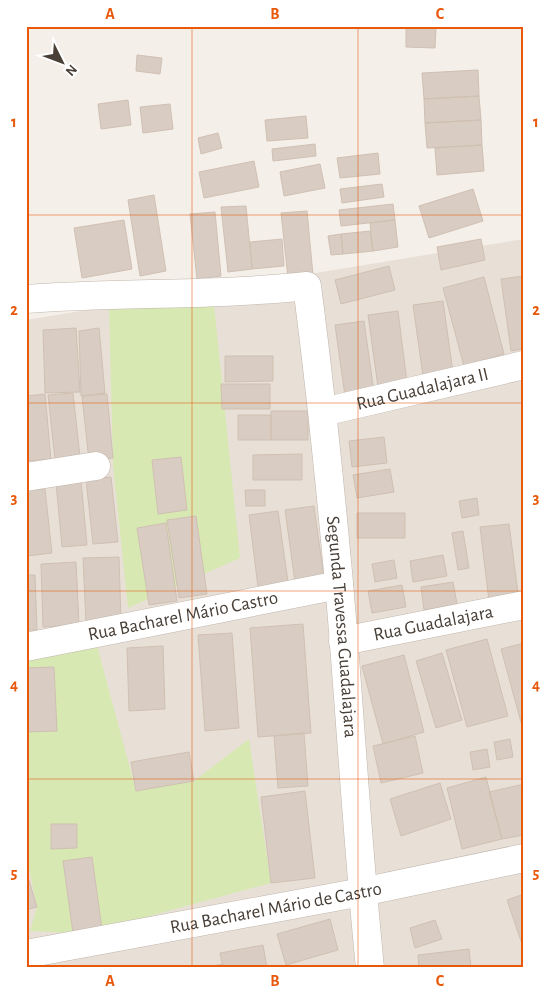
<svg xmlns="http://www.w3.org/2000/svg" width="550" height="994" font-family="'Alegreya Sans',sans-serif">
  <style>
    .residential { fill: #e8e0d7 }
    .green { fill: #d7e8b3 }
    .building { fill: #d9ccc2; stroke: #d0c0b2 }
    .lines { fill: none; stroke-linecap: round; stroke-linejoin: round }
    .street-casing { stroke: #c0b6ac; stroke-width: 29 }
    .street { stroke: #fff; stroke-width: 28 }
    .grid { fill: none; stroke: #e8590c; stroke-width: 1; stroke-opacity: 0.55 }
    .labels { text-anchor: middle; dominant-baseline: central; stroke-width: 5; stroke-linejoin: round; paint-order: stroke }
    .street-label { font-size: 19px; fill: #483f37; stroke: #fff }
    .neatline { fill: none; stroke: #e8590c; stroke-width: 2 }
    .grid-label { font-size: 16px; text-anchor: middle; font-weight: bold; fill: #e8590c }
  </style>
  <rect width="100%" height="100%" fill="#f4efe9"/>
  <!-- residential -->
  <path class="residential" d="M524,239V968H26V320Z"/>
  <!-- green -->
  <path class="green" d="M214,304L240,558L128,608L113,465L109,305Z
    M97,646L136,790L194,781L249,739L271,883L102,929L92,857L63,861L73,933L30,931L37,907L26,853V656Z"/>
  <!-- building -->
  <path class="building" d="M406,26H436L435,48L406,47Z
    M137,55L162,58L160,74L136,71Z
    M478,70L479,96L424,99L422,73Z
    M479,96L481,120L425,123L424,99Z
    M128,100L131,125L101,129L98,104Z
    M170,104L173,129L143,133L140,107Z
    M306,116L308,138L267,141L265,120Z
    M481,120L482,145L427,148L425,123Z
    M218,133L222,148L201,154L198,138Z
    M315,144L316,156L273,161L272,149Z
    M482,145L484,171L437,175L435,148Z
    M378,153L380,174L340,178L337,158Z
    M254,161L259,187L204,198L199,172Z
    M320,164L325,188L284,196L280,172Z
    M382,184L384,197L342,203L340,189Z
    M473,189L483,221L429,238L419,206Z
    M154,195L166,271L140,276L128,200Z
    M393,204L395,220L341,226L339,210Z
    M246,206L252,269L228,272L221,207Z
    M307,211L313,275L288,278L281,213Z
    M215,212L221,276L197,279L190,214Z
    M124,220L132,269L82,278L74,228Z
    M395,220L398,247L373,251L370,223Z
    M370,231L373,251L343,254L341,234Z
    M341,234L343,254L331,255L328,236Z
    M282,239L284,266L252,269L250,242Z
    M481,239L485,260L441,270L437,247Z
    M389,266L395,290L341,304L335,280Z
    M524,276V349L511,351L501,279Z
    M484,277L504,354L464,366L443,288Z
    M443,301L453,372L423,376L413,305Z
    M398,311L407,382L378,387L368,315Z
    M364,321L374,392L345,396L335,325Z
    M76,328L80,392L45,393L43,330Z
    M99,328L105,393L81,396L79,331Z
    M225,356H273V381L225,382Z
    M221,384H270V409H222Z
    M73,393L80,457L55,460L48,395Z
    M45,394L51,459L26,461V396Z
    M107,394L113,458L89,461L82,396Z
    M271,411H308V440H271Z
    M238,415H271V440H238Z
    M384,437L387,463L352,467L349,441Z
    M302,454V480H253V455Z
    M181,457L187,510L158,514L152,460Z
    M390,469L394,492L357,498L353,475Z
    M111,477L118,542L93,544L86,480Z
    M81,480L87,545L62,547L56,483Z
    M45,489L52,553L27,556L26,490Z
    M245,490H265V506H246Z
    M477,498L479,515L462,518L459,501Z
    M314,506L324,578L295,582L285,510Z
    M278,511L288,582L258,587L249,515Z
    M357,513H405V538H357Z
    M196,516L207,594L179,598L167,520Z
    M166,523L177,601L149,605L137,528Z
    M509,524L518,593L489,601L480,527Z
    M463,531L469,568L458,570L452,533Z
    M443,555L447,576L413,582L410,561Z
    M119,557L121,620L86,622L83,558Z
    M394,560L397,578L375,582L372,564Z
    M76,562L79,625L43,627L41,564Z
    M26,575H35L37,630H26Z
    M453,582L457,604L424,610L421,587Z
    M402,585L406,607L372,613L368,591Z
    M303,624L311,733L258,737L250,628Z
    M232,633L239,728L205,731L198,635Z
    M487,639L508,716L467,727L446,650Z
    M524,643V726H522L501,649Z
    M163,646L165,709L129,711L127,648Z
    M442,653L462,720L436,728L416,661Z
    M404,655L424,732L383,744L362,666Z
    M54,667L57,731L26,732V668Z
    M304,733L308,786L278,788L274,736Z
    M415,736L423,773L381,783L373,746Z
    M510,739L513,757L497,760L494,742Z
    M487,749L490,767L473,770L470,752Z
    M189,752L194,781L136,791L131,762Z
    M486,777L502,839L462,849L447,788Z
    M440,783L451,819L401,836L390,799Z
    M524,784V835L502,839L489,792Z
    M305,791L315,878L271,883L261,797Z
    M51,824H77V848L51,849Z
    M92,857L102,929L73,933L63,861Z
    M26,870L37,907L26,910Z
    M524,894V950L507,900Z
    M330,919L338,950L286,965L277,934Z
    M435,920L442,939L415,948L410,928Z
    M263,945L267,968H223L220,953Z
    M469,949L471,968H419L418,955Z
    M223,964L224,968H203Z"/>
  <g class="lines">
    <defs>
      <g id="street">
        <path id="s1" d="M26,299C120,292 214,296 307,286C320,385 330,484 339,583C350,711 357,840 370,968"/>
        <path id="s2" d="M323,412L524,365"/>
        <path d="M26,477L96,466"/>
        <path id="s3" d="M343,641L524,605"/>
        <path id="s4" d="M26,647L339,585"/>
        <path id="s5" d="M26,954L362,892L524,858"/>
      </g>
    </defs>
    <!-- street casing -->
    <use href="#street" class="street-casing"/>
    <!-- street -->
    <use href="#street" class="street"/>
  </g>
  <!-- grid -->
  <path class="grid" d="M192,26V968M358,26V968M26,215H524M26,403H524M26,591H524M26,779H524"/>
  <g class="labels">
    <!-- street labels -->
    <g class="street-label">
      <text stroke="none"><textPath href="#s2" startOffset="102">Rua Guadalajara II</textPath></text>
      <text stroke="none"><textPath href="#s4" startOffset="160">Rua Bacharel Mário Castro</textPath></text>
      <text stroke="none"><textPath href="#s3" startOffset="92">Rua Guadalajara</textPath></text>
      <text stroke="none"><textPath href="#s1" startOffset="624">Segunda Travessa Guadalajara</textPath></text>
      <text stroke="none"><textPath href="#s5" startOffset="254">Rua Bacharel Mário de Castro</textPath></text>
    </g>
  </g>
  <!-- border -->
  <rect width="550" height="994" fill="none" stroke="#ffffff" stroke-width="55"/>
  <!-- north arrow -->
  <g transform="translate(62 62) rotate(132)" stroke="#ffffff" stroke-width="4" paint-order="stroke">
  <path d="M0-4L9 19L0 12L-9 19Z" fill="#483f37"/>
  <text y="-8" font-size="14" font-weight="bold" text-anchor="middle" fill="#483f37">N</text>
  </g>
  <rect x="28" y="28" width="494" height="938" class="neatline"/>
  <g class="grid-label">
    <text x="110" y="19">A</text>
    <text x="275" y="19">B</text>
    <text x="440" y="19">C</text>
    <text x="14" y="127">1</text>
    <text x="536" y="127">1</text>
    <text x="14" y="315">2</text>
    <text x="536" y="315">2</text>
    <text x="14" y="503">3</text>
    <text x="536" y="503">3</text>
    <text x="14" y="690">4</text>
    <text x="536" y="690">4</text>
    <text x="14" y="878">5</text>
    <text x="536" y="878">5</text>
    <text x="110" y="986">A</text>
    <text x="275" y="986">B</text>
    <text x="440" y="986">C</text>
  </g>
</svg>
